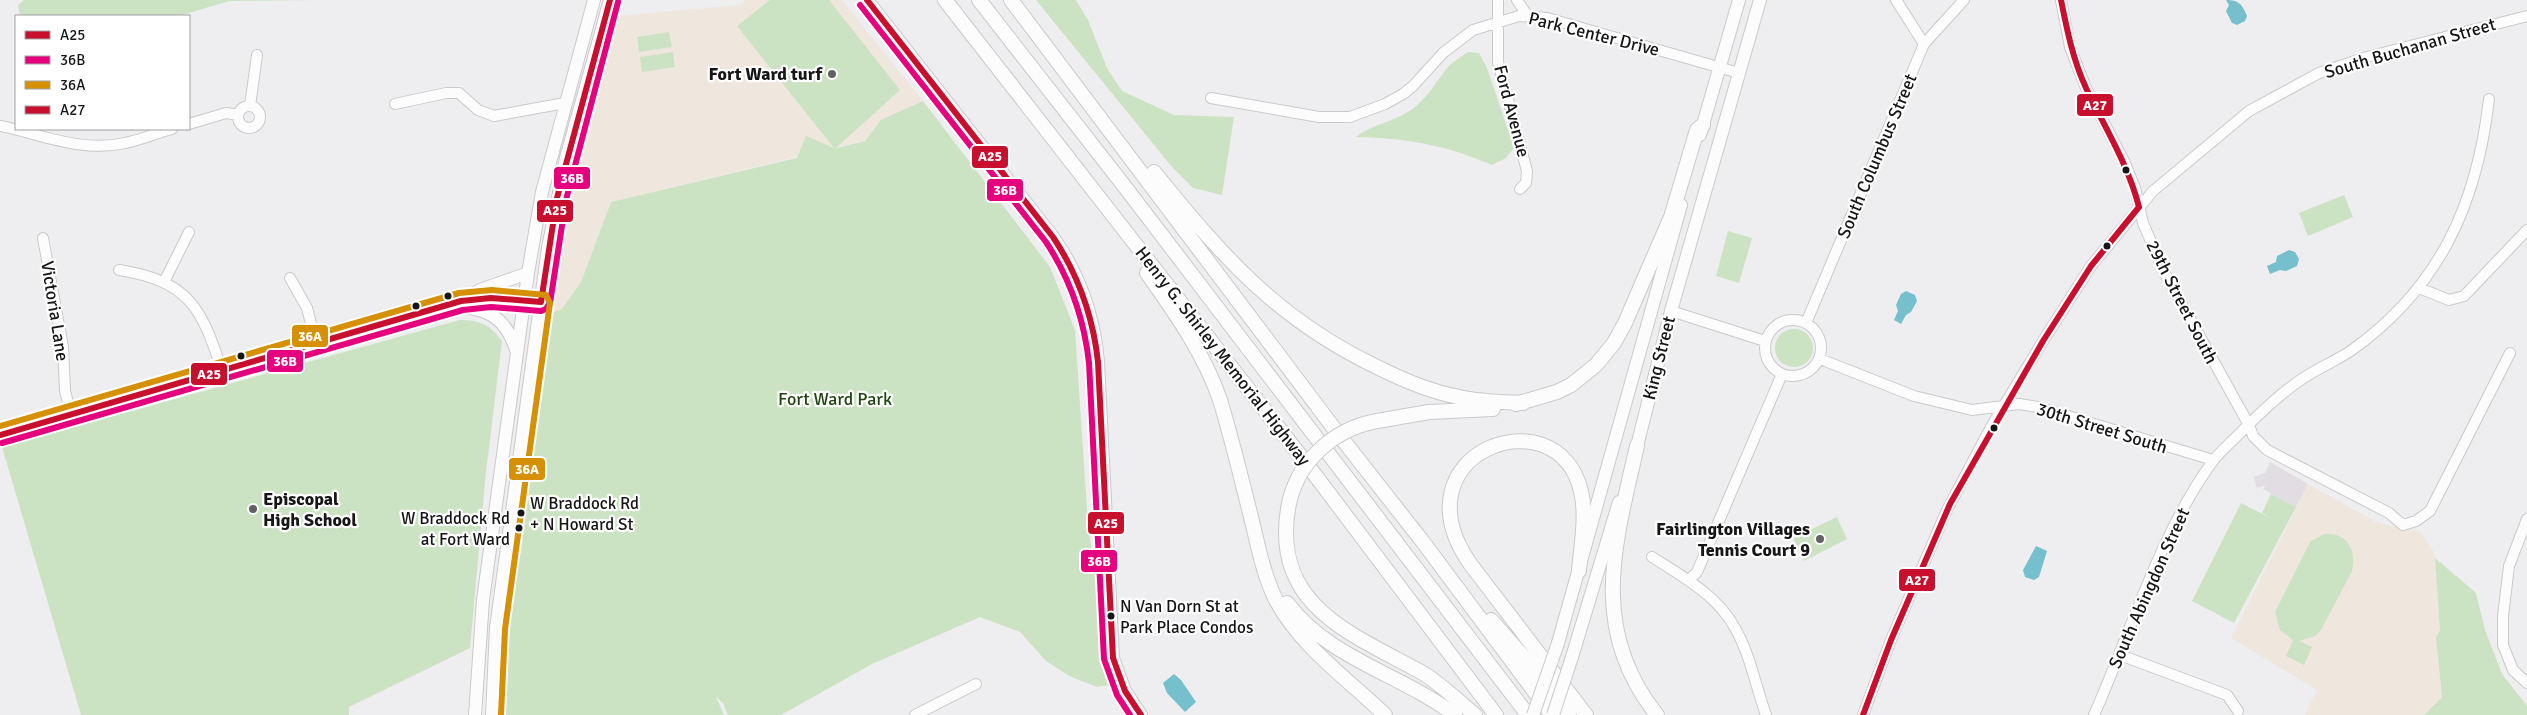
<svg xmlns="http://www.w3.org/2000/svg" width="2527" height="715" font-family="Signika,sans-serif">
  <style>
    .built { fill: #e1dde3 }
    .education { fill: #efe6dd }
    .green { fill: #cbe3c3 }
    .water { fill: #76bfcd }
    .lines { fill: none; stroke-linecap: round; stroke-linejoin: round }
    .minor-casing { stroke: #cac9cb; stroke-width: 12 }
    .major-casing { stroke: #cac9cb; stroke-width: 14 }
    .highway-casing { stroke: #cac9cb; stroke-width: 16 }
    .minor { stroke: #fcfcfd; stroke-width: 10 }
    .major { stroke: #fcfcfd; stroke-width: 12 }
    .highway { stroke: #fcfcfd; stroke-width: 14 }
    .major-bridge-casing { stroke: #cac9cb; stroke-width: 14; stroke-linecap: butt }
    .highway-bridge-casing { stroke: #cac9cb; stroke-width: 16; stroke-linecap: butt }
    .major-bridge { stroke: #fcfcfd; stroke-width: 12 }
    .highway-bridge { stroke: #fcfcfd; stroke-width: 14 }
    .bus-1-casing { stroke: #fff; stroke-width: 10 }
    .bus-2-casing { stroke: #fff; stroke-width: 10 }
    .bus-3-casing { stroke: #fff; stroke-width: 10 }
    .bus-4-casing { stroke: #fff; stroke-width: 10 }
    .bus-1 { stroke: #c8102e; stroke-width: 6 }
    .bus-2 { stroke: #e5007d; stroke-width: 6 }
    .bus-3 { stroke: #d59003; stroke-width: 6 }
    .bus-4 { stroke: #c8102e; stroke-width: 6 }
    .poi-dot { fill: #626163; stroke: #fff; stroke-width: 2 }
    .bus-dot { fill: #171617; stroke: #fff; stroke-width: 2 }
    .labels { text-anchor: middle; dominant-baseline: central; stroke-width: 4.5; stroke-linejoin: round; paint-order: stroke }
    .bus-label { font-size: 17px; fill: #171617; stroke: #fff; text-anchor: start }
    .street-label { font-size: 18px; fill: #171617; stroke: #fff }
    .poi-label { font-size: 18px; font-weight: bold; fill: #171617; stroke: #fff; text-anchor: end }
    .park-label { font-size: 18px; fill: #1f440f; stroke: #fff }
    .line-badge { stroke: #fff; stroke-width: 2 }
    .badge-label { font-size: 14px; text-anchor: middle; font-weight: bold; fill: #fff }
  </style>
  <rect width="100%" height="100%" fill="#eeedef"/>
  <!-- built -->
  <path class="built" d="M2270,462L2308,484L2296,507L2263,489L2266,485L2257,488L2254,477L2265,473Z"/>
  <!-- education -->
  <path class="education" d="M746,0H842L940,122L611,202L581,282L562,310L551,313L564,219L579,147L615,16L739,5Z
    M2308,484L2376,522L2420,532L2433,551L2435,558L2440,630L2436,637L2442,697L2424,715H2305L2317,690L2231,638Z"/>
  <!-- green -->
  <path class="green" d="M24,0H313L229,1L179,16H20L18,5Z
    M770,0H829L900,90L836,148L865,141L881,120L923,101L1050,267L1075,330L1088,525L1111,685L1097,687L1069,676L1046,661L1020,632L980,617L872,664L781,715H728L723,703L716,697L724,715H503L508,617L551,313L562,309L581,282L611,202L797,158L806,136L834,148L737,26Z
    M1036,0H1076L1088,20L1107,68L1122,91L1174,115L1234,117L1222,195L1193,188L1172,167Z
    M669,32L672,47L639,52L637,37Z
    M673,52L675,67L642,72L640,57Z
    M1468,52L1479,53L1487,68L1514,148L1506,158L1492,165C1445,145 1407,138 1356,137C1372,124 1394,122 1411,110C1430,96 1436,81 1449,66C1454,61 1462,56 1468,52Z
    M2344,195L2353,217L2308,236L2299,213Z
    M1728,231L1752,238L1739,283L1716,276Z
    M460,320C480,320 490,325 502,341L486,472L470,648L349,707V715H81L2,447Z
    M1775 348a19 19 0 1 1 38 0a19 19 0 1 1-38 0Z
    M2271,494L2296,507L2234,623L2192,601L2241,503L2272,519L2262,513Z
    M1837,517L1847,539L1804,561L1793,538Z
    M2324,534C2347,532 2357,550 2352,571L2321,630L2315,636L2299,641L2312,647L2304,665L2286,656L2293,640L2280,630L2275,612L2307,548L2311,541Z
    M2435,558L2476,593L2485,630L2502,674L2527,706V715H2424L2442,697L2436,637L2440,630Z"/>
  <!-- water -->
  <path class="water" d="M2226,0C2239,0 2242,4 2247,16L2245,21L2237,25L2232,23L2226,11L2229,5Z
    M2289,250L2295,252L2299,259L2297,266L2286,271L2280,270L2270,274L2267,266L2276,262L2277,256Z
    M1906,291L1915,295L1917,301L1911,312L1906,315L1901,324L1894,320L1898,311L1896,305L1901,294Z
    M2036,546L2047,551L2039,577L2034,580L2025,577L2023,570Z
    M1174,674L1181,680L1196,702L1185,712L1167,693L1163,683Z"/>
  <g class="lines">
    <defs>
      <path id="minor" d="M1498,0V62L1527,171L1526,183L1520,189
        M1517,0L1527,15
        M1896,0L1924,44
        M2061,0L2070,47L2086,88L2125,163L2135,188L2143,223L2164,272L2249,425L2253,436L2267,450L2389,513L2403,525L2416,521L2430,511L2510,353
        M1211,98L1319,117H1350L1385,104L1403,94L1413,86L1443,53L1473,30L1519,16L1547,18L1739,73
        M395,104L446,93H459L478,110L494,116L565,103
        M250,106L257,55
        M238 117a11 11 0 1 1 22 0a11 11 0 1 1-22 0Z
        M189,124L226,113L238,115
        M0,126C41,134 81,153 125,143C141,140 156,133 172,129
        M43,238L63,347L65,391L71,414
        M119,270C189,281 202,308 222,371
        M290,278L307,308L316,343
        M164,282L189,232
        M2419,288L2449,300L2464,296L2527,230
        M469,299L497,297L541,302
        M1671,311L1765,341
        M1765 348a28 28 0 1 1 56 0a28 28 0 1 1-56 0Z
        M1806,323L1924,44L1964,0
        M1820,359L1914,396L1972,410L2019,404L2038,407L2213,460
        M0,435L453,303
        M2527,519L2509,566L2503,616V645L2513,670L2527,683
        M1652,557C1682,576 1718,596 1735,628C1750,654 1756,687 1766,715
        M1689,580L1697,572L1782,374
        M2120,655L2227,695L2238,711
        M915,715L976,684
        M1863,715L1891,640L1947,510L1991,427L2043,341L2091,266L2153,191L2249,111L2319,73L2367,57L2527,16
        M2094,715C2130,634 2161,531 2213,461C2219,453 2227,446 2234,439C2255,418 2278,395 2302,379C2318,368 2336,361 2352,350C2440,287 2477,204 2489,99"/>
      <path id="major" d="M867,0L1053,237C1080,275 1094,315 1098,362L1113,658L1125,691L1141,715
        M1700,135L1739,0
        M461,301L480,290L528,273
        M447,305C484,309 504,312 516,350
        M1635,454L1671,311L1760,0
        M1558,643L1681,205
        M1572,657L1619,502
        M475,715L483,600L528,273L542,192L594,0
        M492,715L496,628L548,248L566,158L610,0"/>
      <path id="highway" d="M945,0L1306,463L1496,715
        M979,0L1125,187L1528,715
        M1011,0L1339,435L1423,542L1552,715
        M1154,172C1223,257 1277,319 1377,367C1403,380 1431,392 1459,397C1481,402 1502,402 1523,403
        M1147,273C1175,313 1204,353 1220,400C1232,439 1241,478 1251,517C1258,545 1263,574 1276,600C1301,647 1348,679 1385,715
        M1516,404L1557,392L1571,385L1596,365L1614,343L1625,323L1671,217L1697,130L1703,125
        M1377,421L1429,412L1493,409
        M1637,446C1615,543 1588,629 1657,715
        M1288,509C1272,606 1352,634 1421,672C1440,683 1458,701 1475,715
        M1579,571C1581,546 1587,516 1581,491C1557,392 1392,453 1471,565L1586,715
        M1287,603C1329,659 1401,674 1455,715
        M1491,620L1529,663L1569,715"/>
    </defs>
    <!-- minor casing -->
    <use href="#minor" class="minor-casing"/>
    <!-- major casing -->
    <use href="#major" class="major-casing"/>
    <!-- highway casing -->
    <use href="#highway" class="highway-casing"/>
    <!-- minor -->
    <use href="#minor" class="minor"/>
    <!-- major -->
    <use href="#major" class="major"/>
    <!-- highway -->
    <use href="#highway" class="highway"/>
    <defs>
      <path id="major-bridge" d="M1533,715L1558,643
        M1553,715L1572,657"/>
      <path id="highway-bridge" d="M1288,509C1295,464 1332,429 1377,421"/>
    </defs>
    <!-- major-bridge casing -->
    <use href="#major-bridge" class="major-bridge-casing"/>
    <!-- highway-bridge casing -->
    <use href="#highway-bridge" class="highway-bridge-casing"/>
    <!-- major-bridge -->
    <use href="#major-bridge" class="major-bridge"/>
    <!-- highway-bridge -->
    <use href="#highway-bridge" class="highway-bridge"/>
    <defs>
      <path id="bus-1" d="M867,0L1053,237C1079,276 1093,316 1098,362L1113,658L1125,691L1141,715
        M0,435L461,301L491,298L541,302L557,198L610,0"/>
      <path id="bus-2" d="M860,5L1046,242C1071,280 1084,318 1089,363L1104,659L1117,695L1130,715
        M2,443L463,310L491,307L541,311L546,309L550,303L566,200L618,2"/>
      <path id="bus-3" d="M0,426L459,293L492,290L546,295L550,303L505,629L501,715"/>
      <path id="bus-4" d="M2061,0C2067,30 2073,60 2086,88C2105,128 2128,164 2139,207
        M1863,715L1891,640L1950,504L2043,341L2091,266L2139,207"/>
    </defs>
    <!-- bus-1 casing -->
    <use href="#bus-1" class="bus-1-casing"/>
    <!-- bus-2 casing -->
    <use href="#bus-2" class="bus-2-casing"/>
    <!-- bus-3 casing -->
    <use href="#bus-3" class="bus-3-casing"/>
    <!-- bus-4 casing -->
    <use href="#bus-4" class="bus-4-casing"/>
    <!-- bus-1 -->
    <use href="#bus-1" class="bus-1"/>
    <!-- bus-2 -->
    <use href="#bus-2" class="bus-2"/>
    <!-- bus-3 -->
    <use href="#bus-3" class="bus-3"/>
    <!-- bus-4 -->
    <use href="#bus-4" class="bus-4"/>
  </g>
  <!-- markers -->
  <g class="poi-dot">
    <circle cx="832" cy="74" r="5"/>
    <circle cx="253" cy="509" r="5"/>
    <circle cx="1820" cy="539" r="5"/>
  </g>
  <g class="bus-dot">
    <circle cx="2126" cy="170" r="4.5"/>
    <circle cx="2107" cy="246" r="4.5"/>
    <circle cx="448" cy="296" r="4.5"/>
    <circle cx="416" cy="306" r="4.5"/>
    <circle cx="241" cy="356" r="4.5"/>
    <circle cx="1994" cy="428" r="4.5"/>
    <circle cx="521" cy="513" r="4.5"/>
    <circle cx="519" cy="528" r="4.5"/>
    <circle cx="1111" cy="616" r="4.5"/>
  </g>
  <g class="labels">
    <!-- bus labels -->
    <g class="bus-label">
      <text x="530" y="503">W Braddock Rd<tspan x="530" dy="21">+ N Howard St</tspan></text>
      <text x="510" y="518" text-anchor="end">W Braddock Rd<tspan x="510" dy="21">at Fort Ward</tspan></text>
      <text x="1120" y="606">N Van Dorn St at<tspan x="1120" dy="21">Park Place Condos</tspan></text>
    </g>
    <!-- street labels -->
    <g class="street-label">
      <text transform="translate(1594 34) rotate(14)">Park Center Drive</text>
      <text transform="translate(2410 48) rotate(-16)">South Buchanan Street</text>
      <text transform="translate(1512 111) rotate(75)">Ford Avenue</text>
      <text transform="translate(1877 156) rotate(-67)">South Columbus Street</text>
      <text transform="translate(2182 302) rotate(63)">29th Street South</text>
      <text transform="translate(55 311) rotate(81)">Victoria Lane</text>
      <text transform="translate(1223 356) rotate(52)">Henry G. Shirley Memorial Highway</text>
      <text transform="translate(1659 358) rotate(-76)">King Street</text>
      <text transform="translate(2102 428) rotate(17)">30th Street South</text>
      <text transform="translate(2149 588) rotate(-66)">South Abingdon Street</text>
    </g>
    <!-- poi labels -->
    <g class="poi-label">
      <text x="822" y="74">Fort Ward turf</text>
      <text x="263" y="499" text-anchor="start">Episcopal<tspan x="263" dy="21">High School</tspan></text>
      <text x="1810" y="529">Fairlington Villages<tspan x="1810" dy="21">Tennis Court 9</tspan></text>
    </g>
    <!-- park labels -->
    <g class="park-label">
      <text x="835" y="399">Fort Ward Park</text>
    </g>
  </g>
  <g class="line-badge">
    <rect x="2076" y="93" width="38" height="24" rx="5" fill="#c8102e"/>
    <rect x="971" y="145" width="38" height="24" rx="5" fill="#c8102e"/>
    <rect x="553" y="166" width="38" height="24" rx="5" fill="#e5007d"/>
    <rect x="986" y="178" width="38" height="24" rx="5" fill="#e5007d"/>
    <rect x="536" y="199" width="38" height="24" rx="5" fill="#c8102e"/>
    <rect x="291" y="324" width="38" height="24" rx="5" fill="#d59003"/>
    <rect x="266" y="349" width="38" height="24" rx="5" fill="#e5007d"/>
    <rect x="190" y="362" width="38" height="24" rx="5" fill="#c8102e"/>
    <rect x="508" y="457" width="38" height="24" rx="5" fill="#d59003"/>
    <rect x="1087" y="511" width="38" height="24" rx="5" fill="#c8102e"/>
    <rect x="1080" y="549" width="38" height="24" rx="5" fill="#e5007d"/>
    <rect x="1898" y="568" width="38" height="24" rx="5" fill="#c8102e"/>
  </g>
  <g class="badge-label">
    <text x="2095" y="110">A27</text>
    <text x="990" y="161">A25</text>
    <text x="572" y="183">36B</text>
    <text x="1005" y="195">36B</text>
    <text x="555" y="215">A25</text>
    <text x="310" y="341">36A</text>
    <text x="285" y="366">36B</text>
    <text x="209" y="379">A25</text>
    <text x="527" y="474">36A</text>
    <text x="1106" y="528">A25</text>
    <text x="1099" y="566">36B</text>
    <text x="1917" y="585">A27</text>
  </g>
  <!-- legend -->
  <rect x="15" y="15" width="175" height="115" fill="#ffffff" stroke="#a2a2a2"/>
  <rect x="25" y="31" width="25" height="8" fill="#c8102e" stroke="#a2a2a2"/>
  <text x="60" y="40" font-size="15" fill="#171617">A25</text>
  <rect x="25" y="56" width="25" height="8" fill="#e5007d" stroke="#a2a2a2"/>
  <text x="60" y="65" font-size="15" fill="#171617">36B</text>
  <rect x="25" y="81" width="25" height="8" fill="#d59003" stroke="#a2a2a2"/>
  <text x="60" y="90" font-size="15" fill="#171617">36A</text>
  <rect x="25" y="106" width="25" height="8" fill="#c8102e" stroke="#a2a2a2"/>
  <text x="60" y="115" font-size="15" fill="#171617">A27</text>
</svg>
